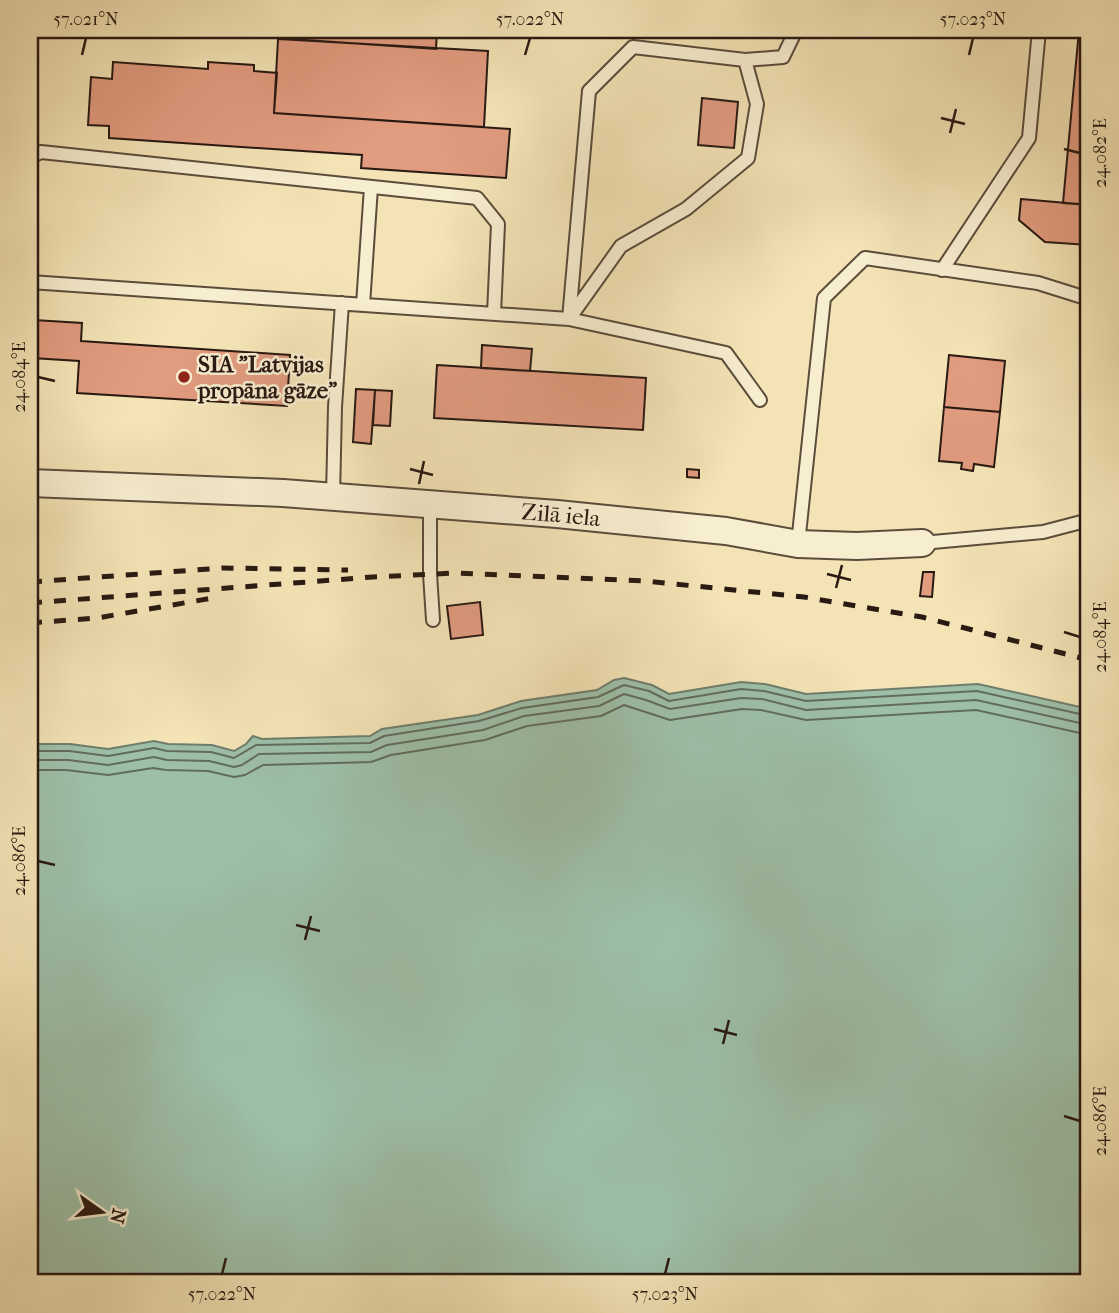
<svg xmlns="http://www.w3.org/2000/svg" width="1119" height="1313" font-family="'IM FELL French Canon',serif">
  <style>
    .water { fill: #9dbfa8; stroke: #6e7d6c; stroke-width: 2 }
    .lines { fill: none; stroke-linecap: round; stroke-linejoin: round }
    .shore { stroke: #626c5d; stroke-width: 2 }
    .building { fill: #e19b7f; stroke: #281912; stroke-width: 2 }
    .lane-casing { stroke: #5b4c3b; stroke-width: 16 }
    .street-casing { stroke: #5b4c3b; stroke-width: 30 }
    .lane { stroke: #f7edcf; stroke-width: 12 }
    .street { stroke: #f7edcf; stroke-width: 26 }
    .rail { stroke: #281912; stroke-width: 5; stroke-dasharray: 12 12; stroke-linecap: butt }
    .ticks { fill: none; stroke: #281912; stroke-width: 2.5 }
    .poi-dot { fill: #8f2418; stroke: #f7edcf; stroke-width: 2.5 }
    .labels { text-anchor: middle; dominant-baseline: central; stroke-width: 5; stroke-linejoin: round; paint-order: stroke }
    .poi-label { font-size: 23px; font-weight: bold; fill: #281912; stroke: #f7edcf; text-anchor: start }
    .street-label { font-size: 23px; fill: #281912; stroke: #f7edcf }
    .neatline { fill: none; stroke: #281912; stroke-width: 2.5 }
    .ticks-label { font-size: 18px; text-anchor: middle; fill: #281912 }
  </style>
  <rect width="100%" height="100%" fill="#f3e3b5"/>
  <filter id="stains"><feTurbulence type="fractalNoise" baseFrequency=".00286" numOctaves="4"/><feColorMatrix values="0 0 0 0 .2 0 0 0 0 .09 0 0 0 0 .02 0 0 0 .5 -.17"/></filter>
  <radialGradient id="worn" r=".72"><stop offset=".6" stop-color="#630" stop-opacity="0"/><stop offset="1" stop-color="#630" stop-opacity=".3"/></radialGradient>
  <!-- water -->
  <path class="water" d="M624,678L652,685L669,694L741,682L765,684L806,694L978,684L1089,709V1283H30V744H70L108,749L154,741L168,744L212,745L234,751L246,744L253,736L262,739L370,736L382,729L478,715L521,701L597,690L614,680Z"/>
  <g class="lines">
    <!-- shore -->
    <path class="shore" d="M30,751H69L108,756L154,748L167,751L211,752L234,758L256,745L370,743L384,736L479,721L522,708L598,697L624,685L649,691L669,701L741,689L764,691L806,701L977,691L1089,716
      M30,760H68L108,765L154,757L167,760L209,761L234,767L242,765L259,754L371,752L387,745L483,730L524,716L599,706L624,694L646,700L670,709L741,698L762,699L806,710L976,700L1089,725
      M30,770H66L108,775L153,768L166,770L208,771L234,777L245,775L263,765L371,762L391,755L485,740L527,726L601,716L624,705L670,720L742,709L761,710L806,720L976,710L1089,735"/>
  </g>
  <!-- building -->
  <path class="building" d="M292,30H437L436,49L291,39Z
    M1079,30H1089V205L1063,203Z
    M278,39L488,51L484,127L274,113Z
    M113,62L208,69V62L254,65V71L277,73L274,113L510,129L506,178L361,168L362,155L109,138V126L88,125L91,77L112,79Z
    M702,98L738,102L734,148L698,145Z
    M1021,199L1089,205V245L1045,242L1019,220Z
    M34,320L82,323L81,341L290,355L287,406L77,393L79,361L32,358Z
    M482,345L532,349L530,371L481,368Z
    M949,355L1005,361L1000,412L944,407Z
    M437,365L646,378L643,430L434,418Z
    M356,389L375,390L371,444L353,442Z
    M375,390L392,391L390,426L373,425Z
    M944,407L1000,412L994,467L974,464L973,471L961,469L962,463L939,461Z
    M687,469L699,470V478L687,477Z
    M923,572H934L932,597L920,596Z
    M480,602L483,635L451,639L447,606Z"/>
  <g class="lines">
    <defs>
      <path id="lane" d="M633,47L745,60L757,104L748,158L686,209L621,246L569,319L589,91Z
        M745,60L783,57L796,30
        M30,157L41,152L477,198L498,224L494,314
        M942,270L1029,138L1039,30
        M30,282L569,319L726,353L760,400
        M363,305L371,187
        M333,497L335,407L342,303
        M430,504V574L433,620
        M922,543L1043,532L1089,520
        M798,544L824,298L865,258L1038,283L1089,299"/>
      <g id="street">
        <path id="s1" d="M30,483L283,493L557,514L726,531L798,544L857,546L922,543"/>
      </g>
    </defs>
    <!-- lane casing -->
    <use href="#lane" class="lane-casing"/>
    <!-- street casing -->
    <use href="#street" class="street-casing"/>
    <!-- lane -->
    <use href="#lane" class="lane"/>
    <!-- street -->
    <use href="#street" class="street"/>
    <!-- rail -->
    <path class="rail" d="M747,30H753
      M30,582L223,568L348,570
      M30,603L373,577L455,573L645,581L804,597L922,617L1089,660
      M30,623L97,618L213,598"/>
  </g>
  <!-- ticks -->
  <path class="ticks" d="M82,55L86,38M525,55L530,38M969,55L973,38M941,118L965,124M950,133L956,109M1064,149L1080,153M38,377L55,381M410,469L433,475M419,484L424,461M827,574L851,580M836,588L842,565M1064,632L1080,637M38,861L55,865M296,925L320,931M305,940L311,916M714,1029L737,1035M723,1044L729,1020M1064,1116L1080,1121M222,1274L226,1258M665,1274L669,1258"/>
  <!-- markers -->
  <circle class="poi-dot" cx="184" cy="377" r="7"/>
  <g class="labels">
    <!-- poi labels -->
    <g class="poi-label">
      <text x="198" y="364">SIA "Latvijas<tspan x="198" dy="26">propāna gāze"</tspan></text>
    </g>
    <!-- street labels -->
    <g class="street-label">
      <text stroke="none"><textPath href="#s1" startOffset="532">Zilā iela</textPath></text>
    </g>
  </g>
  <!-- margin -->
  <rect width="1119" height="1313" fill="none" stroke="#f3e3b5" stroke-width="77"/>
  <!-- north arrow -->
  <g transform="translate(102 1212) rotate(104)" stroke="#f7edcf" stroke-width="5" paint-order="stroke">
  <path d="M0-5L12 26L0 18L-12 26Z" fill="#281912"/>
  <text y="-10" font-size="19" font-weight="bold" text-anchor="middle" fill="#281912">N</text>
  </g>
  <rect x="38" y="38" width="1042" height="1236" class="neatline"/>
  <g class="ticks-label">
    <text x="86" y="25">57.021°N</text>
    <text x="530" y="25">57.022°N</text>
    <text x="973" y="25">57.023°N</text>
    <text transform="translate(1100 153) rotate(-90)" y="6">24.082°E</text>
    <text transform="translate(19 377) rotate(-90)" y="6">24.084°E</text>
    <text transform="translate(1100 637) rotate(-90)" y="6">24.084°E</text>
    <text transform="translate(19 861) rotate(-90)" y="6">24.086°E</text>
    <text transform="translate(1100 1121) rotate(-90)" y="6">24.086°E</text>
    <text x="222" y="1300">57.022°N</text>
    <text x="665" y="1300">57.023°N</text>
  </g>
  <rect width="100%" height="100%" filter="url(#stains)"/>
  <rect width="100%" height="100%" fill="url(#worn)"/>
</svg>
